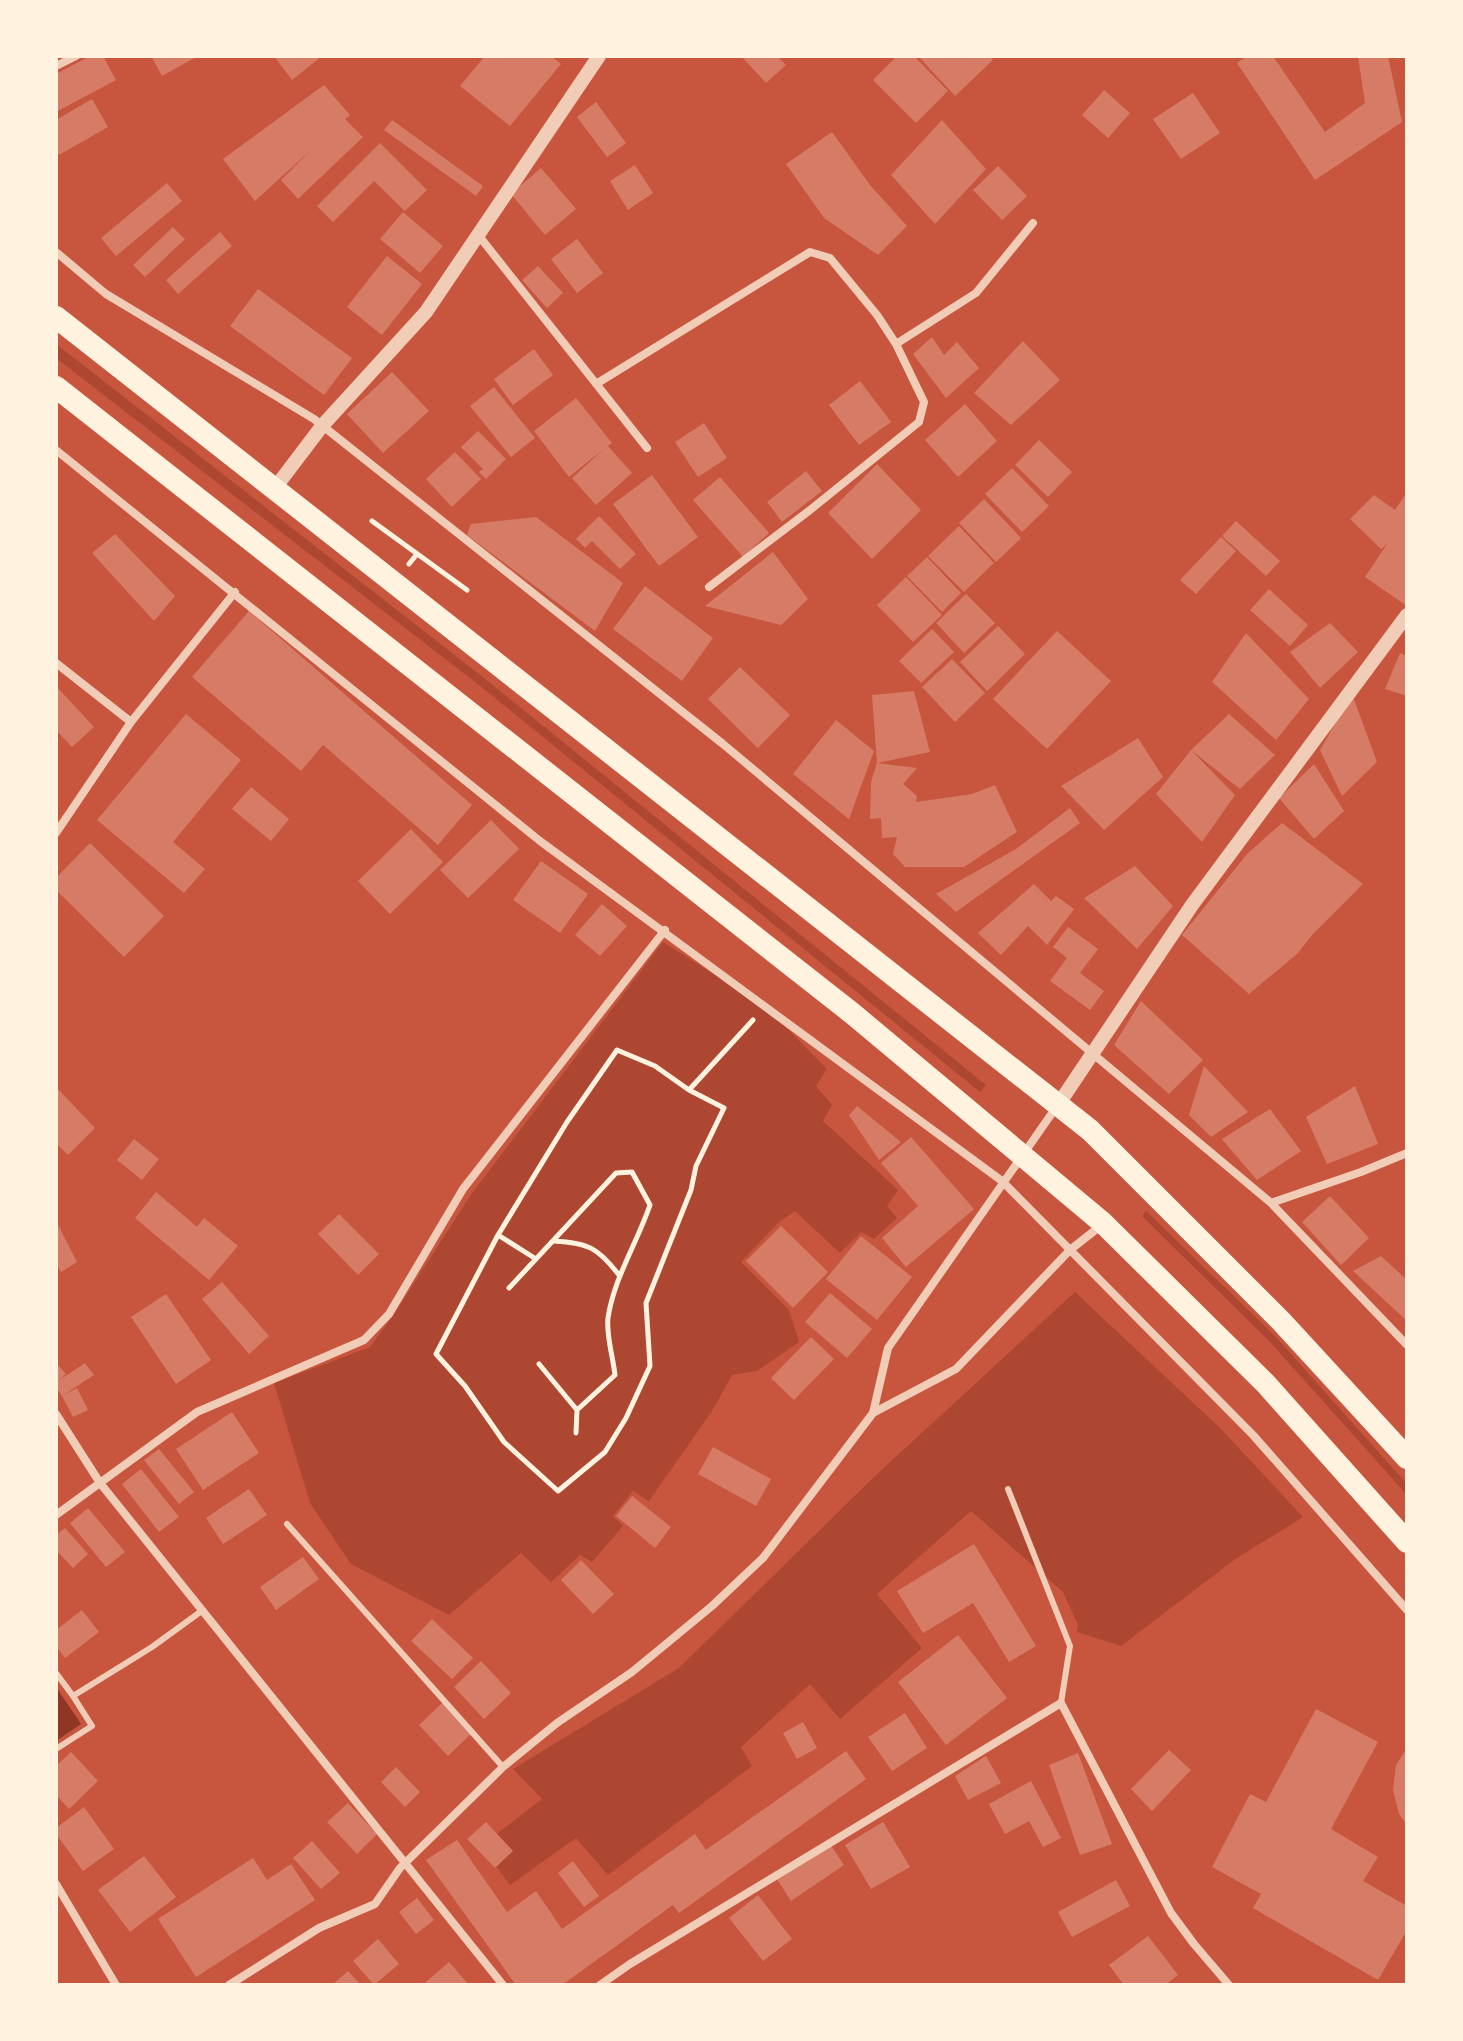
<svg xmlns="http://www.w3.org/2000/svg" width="1463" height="2041" font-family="Roboto,sans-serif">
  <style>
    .green { fill: #ae4732 }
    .water { fill: #8f3625 }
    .building { fill: #d67c66 }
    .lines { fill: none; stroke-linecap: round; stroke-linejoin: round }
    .path { stroke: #fff3e0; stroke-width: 5 }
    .service { stroke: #f1ccb7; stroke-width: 6 }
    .minor { stroke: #f1ccb7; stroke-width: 8 }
    .tertiary { stroke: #f1ccb7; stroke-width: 14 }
    .trunk { stroke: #fff3e0; stroke-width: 22 }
  </style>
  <rect width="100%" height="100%" fill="#c8553d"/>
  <!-- green -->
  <path class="green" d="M56,344L484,678L986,1085L980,1092L479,685L56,358Z
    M663,942L766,1007L827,1069L816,1086L832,1105L823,1121L898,1190L887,1206L897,1218L874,1239L861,1232L840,1253L795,1211L778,1223L741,1262L789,1310L799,1342L757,1371L732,1375L712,1411L649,1501L633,1491L613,1516L623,1526L592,1562L580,1555L551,1582L521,1553L449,1615L351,1564L310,1503L274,1383L370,1347L393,1316L470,1196Z
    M1146,1211L1276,1337L1407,1484V1495L1270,1342L1142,1216Z
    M1075,1292L1220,1428L1303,1517L1234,1560L1121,1646L1077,1632L1078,1625L1063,1592L971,1511L877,1594L922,1648L840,1719L810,1684L741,1747L752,1766L608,1875L576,1838L510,1885L481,1846L542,1799L513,1769L679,1668L876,1475Z"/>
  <!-- water -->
  <path class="water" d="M56,1687L81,1724L56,1741Z"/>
  <!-- building -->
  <path class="building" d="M90,56H103L116,80L56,112V74Z
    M151,56H198L162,76Z
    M274,56H322L292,80Z
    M485,56H551L561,64L510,126L460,86Z
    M741,56H777L786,65L766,83Z
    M897,56H914L948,91L916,123L873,80Z
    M918,56H989L993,60L955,96Z
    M1247,56H1273L1325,132L1365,103L1358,56H1388L1402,122L1315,180L1237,63Z
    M324,85L350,115L345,119L363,137L298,199L281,180L312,149L255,201L223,159Z
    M1104,90L1130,113L1108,138L1082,115Z
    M1193,93L1220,133L1181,159L1153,119Z
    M92,99L108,127L59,155L56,150V120Z
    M596,102L626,143L607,157L577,117Z
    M392,120L483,186L476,196L384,130Z
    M942,120L986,169L935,224L891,175Z
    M832,132L870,185L907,226L878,255L824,218L786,164Z
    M380,143L427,190L405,211L374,181L333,222L317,206Z
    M635,165L653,193L628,210L610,181Z
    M998,166L1027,196L1002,220L973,190Z
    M541,168L576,209L545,235L511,194Z
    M167,183L182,201L116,256L101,238Z
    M403,212L443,246L420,273L380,239Z
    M173,227L185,239L145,277L133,265Z
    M220,232L232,246L178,294L166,280Z
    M577,239L603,273L577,293L551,259Z
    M387,256L422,284L382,335L347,307Z
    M538,266L563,293L547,308L522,280Z
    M258,289L352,358L324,395L230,326Z
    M932,337L944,355L957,342L979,368L946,398L913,354Z
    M1023,341L1060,380L1011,425L974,393Z
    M534,349L553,375L513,405L494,379Z
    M392,372L429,411L383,453L347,414Z
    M860,381L891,422L859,445L829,405Z
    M494,387L535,438L511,457L470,406Z
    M576,398L612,443L608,446L632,473L596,505L572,478L605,448L569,477L534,431Z
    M965,404L997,441L958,477L925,440Z
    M704,423L727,458L698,477L675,442Z
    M478,431L506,459L486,479L479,472L483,469L461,447Z
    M1039,440L1072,472L1048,497L1015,465Z
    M455,452L481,479L452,507L426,479Z
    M877,464L921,510L872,559L828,513Z
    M1012,468L1049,506L1022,532L985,494Z
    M806,471L822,491L782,522L767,502Z
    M652,475L698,537L659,566L613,504Z
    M720,477L769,533L743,557L693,500Z
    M1407,492V606L1365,577L1387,544L1381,549L1350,519L1374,495L1395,510Z
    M984,499L1021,538L996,562L959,523Z
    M599,516L636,554L620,569L592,541L585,548L576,539Z
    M536,517L623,583L595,631L467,535L471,524Z
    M1236,521L1280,561L1266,576L1222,536Z
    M959,526L994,563L964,592L928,556Z
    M115,534L175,596L154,621L92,553Z
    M1221,537L1236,551L1196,594L1180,580Z
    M773,552L808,599L781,625L705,606Z
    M927,557L961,593L942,612L907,576Z
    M906,577L942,615L913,642L877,605Z
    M645,586L713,638L682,681L613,629Z
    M1269,589L1308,625L1290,646L1250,610Z
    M966,594L995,623L964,653L936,623Z
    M249,611L472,805L438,845L323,745L301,771L192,677Z
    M1330,623L1358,652L1320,688L1290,652Z
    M998,626L1025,654L987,691L960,662Z
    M932,629L954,652L921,683L899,661Z
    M1057,631L1111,681L1047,749L993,699Z
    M1246,633L1309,699L1276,740L1212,682Z
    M1400,653L1407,656V696L1385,689Z
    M952,659L985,693L955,722L922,687Z
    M740,667L790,715L758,748L708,699Z
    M56,686L94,727L72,747L56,730Z
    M914,691L930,752L877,763L872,695Z
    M1352,694L1377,762L1342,796L1320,750Z
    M186,714L241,760L173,842L205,869L184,893L97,820Z
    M1229,714L1275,755L1240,789L1191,750Z
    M836,720L874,751L849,819L793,774Z
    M1138,738L1163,777L1104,830L1061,786Z
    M1191,750L1235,795L1202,842L1156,794Z
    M877,763L917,768L903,784L917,796L916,802L972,794L995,785L1017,832L964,867H905L893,854L897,837L882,838L881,818L870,819L871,782Z
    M1314,764L1344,811L1314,839L1279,798Z
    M251,787L289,819L271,841L232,809Z
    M1070,808L1080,823L956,912L936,894L1016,849Z
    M491,820L519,849L468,898L440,870Z
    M1282,823L1363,884L1313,934L1297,954L1249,994L1182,935L1247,854Z
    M411,829L443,862L390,914L358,881Z
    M90,843L164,916L124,957L56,890V878Z
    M541,861L588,894L560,933L513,900Z
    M1135,866L1173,906L1137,949L1084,898Z
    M1034,884L1051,901L1056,896L1074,909L1047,945L1028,926L1001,955L978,933Z
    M602,904L627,926L600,956L575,935Z
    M1068,927L1098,949L1080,973L1104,991L1090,1010L1050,981L1067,958L1053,947Z
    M1141,1001L1203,1060L1169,1094L1114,1045Z
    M1204,1066L1248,1112L1211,1137L1189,1115Z
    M1355,1086L1378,1144L1327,1164L1306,1117Z
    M56,1087L95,1128L68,1155L56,1143Z
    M857,1106L901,1142L879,1160L849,1115Z
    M1270,1109L1301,1151L1257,1180L1222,1139Z
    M911,1137L974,1209L906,1267L882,1238L918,1206L881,1163Z
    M134,1139L159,1159L142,1180L117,1160Z
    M156,1192L197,1227L204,1218L238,1246L209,1280L135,1218Z
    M1330,1196L1369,1238L1341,1265L1302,1222Z
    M339,1214L379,1254L358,1275L318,1234Z
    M56,1221L77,1262L61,1272L56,1264Z
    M781,1226L828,1272L793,1308L746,1261Z
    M861,1236L912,1277L877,1320L826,1279Z
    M1381,1256L1407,1280V1321L1353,1271Z
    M222,1282L269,1336L249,1354L202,1299Z
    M830,1293L872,1329L847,1358L805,1322Z
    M166,1294L211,1360L176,1384L131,1317Z
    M811,1337L834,1359L794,1400L771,1378Z
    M56,1363L66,1374L58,1381L85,1363L94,1375L62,1396L56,1387Z
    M77,1388L88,1410L73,1417L62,1396Z
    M232,1412L259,1453L203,1490L176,1449Z
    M713,1447L771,1479L756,1506L698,1474Z
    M159,1449L194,1492L179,1504L144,1460Z
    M141,1469L179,1517L159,1532L122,1484Z
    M249,1489L267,1515L223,1544L206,1518Z
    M632,1496L671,1527L655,1548L616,1516Z
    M88,1508L125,1552L106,1567L70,1523Z
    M65,1528L88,1554L73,1568L56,1550V1535Z
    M974,1544L1036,1646L1009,1662L973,1603L923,1633L897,1591Z
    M303,1557L319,1579L276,1610L260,1587Z
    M581,1560L614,1594L593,1614L561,1580Z
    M82,1610L99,1632L65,1658L56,1646V1630Z
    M432,1619L473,1658L452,1679L411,1641Z
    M958,1635L1007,1698L946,1745L898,1682Z
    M481,1661L511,1693L484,1719L454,1687Z
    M443,1702L472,1733L448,1756L419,1725Z
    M1316,1709L1378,1742L1331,1829L1378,1857L1363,1881L1407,1906V1930L1378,1980L1253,1908L1261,1894L1212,1867L1250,1794L1266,1802Z
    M905,1713L927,1748L892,1771L868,1737Z
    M803,1722L817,1748L797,1759L783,1733Z
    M1407,1748V1825L1399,1814L1393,1790L1396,1765Z
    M1169,1750L1191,1770L1152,1811L1131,1789Z
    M846,1751L866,1779L679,1913L673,1905L562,1985H516L426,1860L457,1840L507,1912L536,1891L562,1929L695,1834L706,1850Z
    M71,1752L98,1781L69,1809L56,1795V1766Z
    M1078,1753L1112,1844L1080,1855L1049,1765Z
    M986,1756L1001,1783L968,1800L955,1776Z
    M396,1767L420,1792L405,1807L381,1782Z
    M1031,1781L1061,1838L1043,1847L1029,1821L1005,1834L989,1804Z
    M348,1803L377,1834L357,1854L327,1822Z
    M84,1807L114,1849L83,1871L56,1834V1828Z
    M486,1822L513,1851L495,1868L467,1839Z
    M883,1822L910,1867L871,1889L845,1845Z
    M312,1841L340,1873L321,1889L293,1858Z
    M830,1844L844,1865L791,1901L777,1879Z
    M144,1856L176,1897L130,1932L98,1890Z
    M253,1858L267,1880L291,1864L315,1900L196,1977L158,1919Z
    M573,1861L599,1896L584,1907L558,1873Z
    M1116,1880L1130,1906L1072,1937L1058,1912Z
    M758,1895L792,1939L763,1961L729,1918Z
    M417,1898L434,1920L416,1934L399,1912Z
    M1148,1936L1178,1975L1165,1985H1124L1109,1965Z
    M378,1939L399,1964L374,1985L353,1961Z
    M449,1962L469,1985H427L425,1983Z
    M348,1971L361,1985H332Z"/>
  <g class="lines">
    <!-- path -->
    <path class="path" d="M372,521L467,590
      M409,564L417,554
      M617,1050L655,1066L689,1090L724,1108L696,1166L691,1190L646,1303L650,1366L626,1418L605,1452L558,1491L504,1442L465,1386L436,1354L498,1235L567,1122Z
      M689,1090L753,1020
      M498,1235L536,1259
      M554,1241C589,1243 598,1248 619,1275
      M509,1288L616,1173L632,1172L650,1205C637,1243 614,1278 608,1318C606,1335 613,1357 615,1375L577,1410L576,1433
      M539,1364L577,1410"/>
    <!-- service -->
    <path class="service" d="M1008,1489L1070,1646L1061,1703
      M287,1524L503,1767
      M56,1673L73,1696L152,1647L203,1610
      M56,1749L92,1726L73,1696"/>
    <!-- minor -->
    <path class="minor" d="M56,66L76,56
      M479,236L647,448
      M56,252L106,294L314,419L723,744L1271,1203L1407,1345
      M596,384L810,252L830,258L877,315L896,344L976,293L1033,223
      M56,450L540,841L1002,1181L1253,1435L1407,1610
      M709,587L810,510L919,422L924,402L896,344
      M56,663L131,722
      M56,833L131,722L235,592
      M1271,1203L1361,1172L1407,1153
      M873,1413L956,1369L1070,1250L1103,1224
      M56,1414L100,1483L503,1985
      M56,1515L197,1412L364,1340L389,1314L463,1189L665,930
      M56,1884L116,1985
      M229,1985L319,1928L375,1904L400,1868L503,1767L557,1723L632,1672L712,1606L763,1558L873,1413L888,1348L1057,1106
      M600,1985L630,1964L1061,1703L1171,1913L1194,1944L1229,1985"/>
    <!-- tertiary -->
    <path class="tertiary" d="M275,488L322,426L426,312L599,56
      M1058,1105L1192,905L1407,615"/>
    <!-- trunk -->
    <path class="trunk" d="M56,317L1090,1130L1281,1321L1407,1458
      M56,387L853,1014L1103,1223L1266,1384L1407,1542"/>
  </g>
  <!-- border -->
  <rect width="1463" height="2041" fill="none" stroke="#fff3e0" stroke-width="116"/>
</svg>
